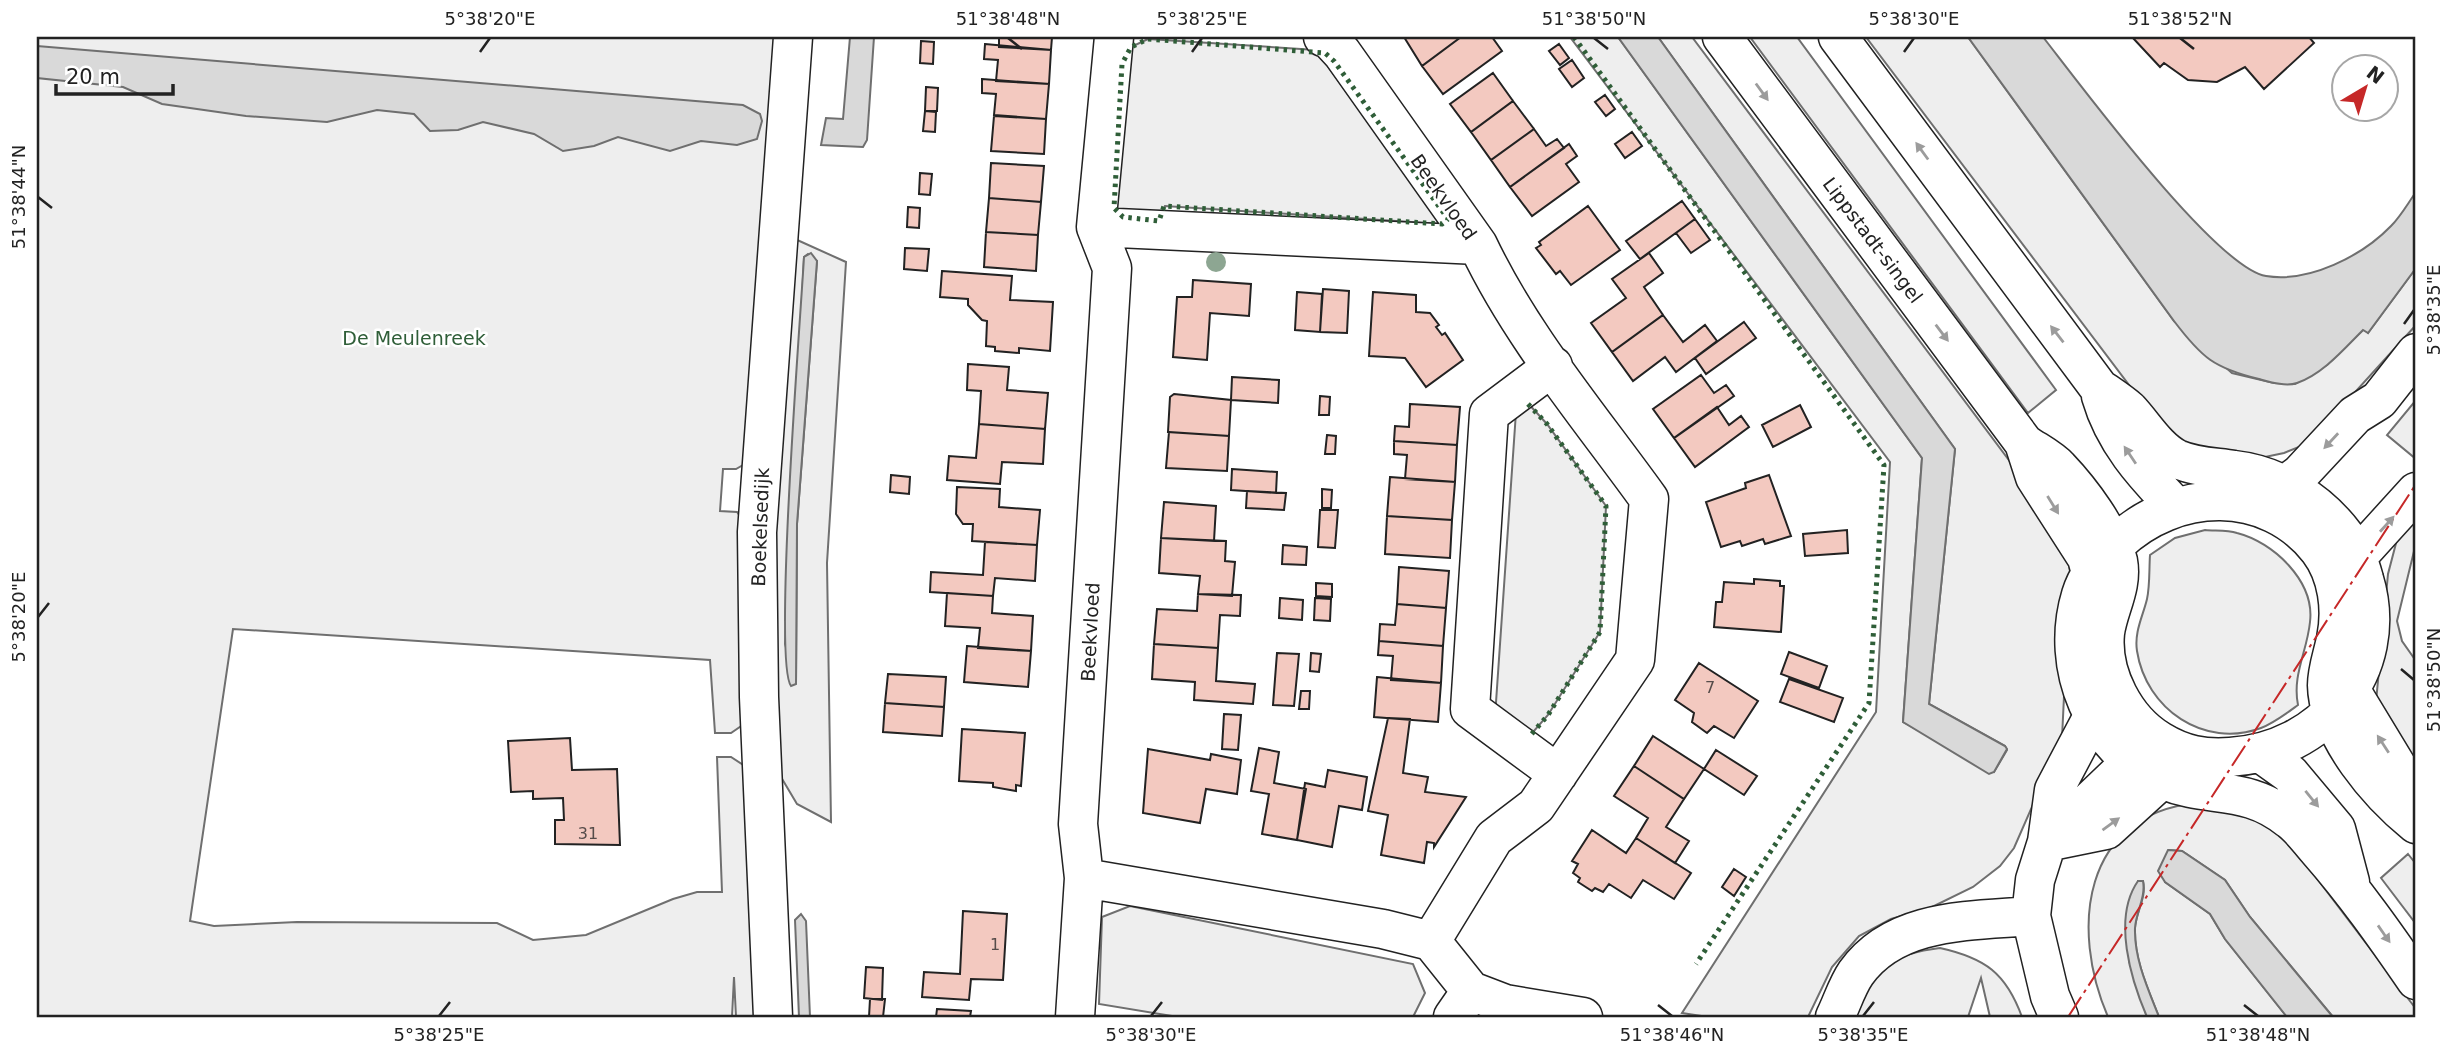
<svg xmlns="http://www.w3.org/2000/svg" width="2453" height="1054" font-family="'DejaVu Sans',sans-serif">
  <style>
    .green { fill: #eee; stroke: #6f6f6f; stroke-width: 2; fill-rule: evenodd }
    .water { fill: #d9d9d9; stroke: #6f6f6f; stroke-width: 2 }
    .building { fill: #f3c9c0; stroke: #222; stroke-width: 2 }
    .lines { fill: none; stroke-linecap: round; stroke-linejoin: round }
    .minor-casing { stroke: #222; stroke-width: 41 }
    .major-casing { stroke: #222; stroke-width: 41 }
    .minor { stroke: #fff; stroke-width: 38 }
    .major { stroke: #fff; stroke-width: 38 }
    .hedge { stroke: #2f5e38; stroke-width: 5; stroke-dasharray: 3.5 5; stroke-linecap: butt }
    .power { stroke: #c62828; stroke-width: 2; stroke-dasharray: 24 5 3.5 5; stroke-linecap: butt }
    .tree { fill: #8da692 }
    .oneway { fill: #9c9c9c }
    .ticks { fill: none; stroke: #222; stroke-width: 2.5 }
    .labels { text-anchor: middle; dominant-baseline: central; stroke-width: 5; stroke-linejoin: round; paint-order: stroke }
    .number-label { font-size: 16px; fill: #564c4a }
    .street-label { font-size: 19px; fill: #222; stroke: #fff }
    .park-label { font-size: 19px; fill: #2f5e38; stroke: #fff }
    .neatline { fill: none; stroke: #222; stroke-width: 2.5 }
    .ticks-label { font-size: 18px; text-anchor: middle; fill: #222 }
  </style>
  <rect width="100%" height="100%" fill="#fff"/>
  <!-- green -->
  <path class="green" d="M37,37H783L750,461L736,469H723L720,511L737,512L747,526V722L731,733H715L710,660L233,629L190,921L214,926L297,922L497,923L533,940L586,935L673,899L697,892H722L717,757H731L751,770L761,1017H736L734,977L732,1017H37Z
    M1570,37H1618L1922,458L1903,722L1994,772L2007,750L2005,746L1929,704L1955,449L1658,37H1692L2050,515L2067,550L2070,572L2062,738L2014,848L2000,866L1973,887L1930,908L1891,919L1859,936L1832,967L1808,1017H1708L1682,1013L1876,712L1890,462Z
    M1750,37H1797L2056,390L2028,413Z
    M1866,37H1968L2174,321L2232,373L2274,383L2295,384L2327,365L2364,329L2368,333L2416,268V325L2309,443L2284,453L2265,457L2196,449L2174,437L2151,414Z
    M1148,39L1316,50L1442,224L1165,206L1159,221L1123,217L1114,208L1131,47Z
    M795,239L846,262L827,563L831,822L797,804L775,767L771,572ZM808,254L817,261L797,524L796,683L785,644L804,257Z
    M1525,400L1547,424L1606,506L1600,632L1548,715L1527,739L1495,717L1516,412Z
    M2416,400V459L2387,435Z
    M2416,511V543L2397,621L2402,641L2416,661V770L2376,702L2388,574L2400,528Z
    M2205,530C2215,531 2227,530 2237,533C2273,542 2315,581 2310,622C2307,652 2292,675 2298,705C2287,713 2274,723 2261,728C2204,749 2146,709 2137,651C2134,632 2143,616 2147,599C2150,585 2149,570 2150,555L2175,538Z
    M2196,803L2261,819L2290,843L2416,1009V1017H2333L2250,917L2225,880L2182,851L2169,850L2165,882L2210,914L2225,939L2287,1017H2159C2148,989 2134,959 2135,928C2136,912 2147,897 2143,881H2138L2129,961L2147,1017H2108C2070,929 2082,815 2196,803Z
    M2408,854L2416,864V924L2381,878Z
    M1130,906L1413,964L1425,993L1413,1017H1178L1099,1004L1102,917Z
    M1940,948C1985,958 2006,973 2022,1017H1990L1981,978L1968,1017H1850C1879,972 1882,955 1940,948Z"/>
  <!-- water -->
  <path class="water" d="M850,37H874L867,140L863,147L821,145L826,118L843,119Z
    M1618,37H1658L1955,449L1929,704L2005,746L2007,749L1994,772L1989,774L1903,722L1922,458Z
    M1968,37H2043C2079,83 2216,268 2266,276C2309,283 2362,256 2391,226C2401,216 2408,203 2416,192V268L2368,333L2363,330C2344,349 2323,374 2297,383C2286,387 2270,382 2259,379C2214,368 2202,358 2174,321Z
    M37,46L743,105L760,114L762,121L757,139L737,145L701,141L670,151L618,137L594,146L563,151L534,134L483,122L458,130L430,131L414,114L377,110L327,122L246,116L162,104L123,87L37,78Z
    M811,253L817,261L797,524L796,684L791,686C773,662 801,312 804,257Z
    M2168,850L2182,851L2225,880L2250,917L2333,1017H2287L2225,939L2210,914L2165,882L2158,871Z
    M2138,881H2143C2146,897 2136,912 2135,928C2134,959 2148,989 2159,1017H2147C2131,980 2112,918 2138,881Z
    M801,914L806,921L810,1017H799L795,920Z"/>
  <!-- building -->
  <path class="building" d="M999,37H1052L1051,50L999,47Z
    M1404,37H1461L1422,66Z
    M1461,37H1492L1502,51L1443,94L1422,66Z
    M2132,37H2309L2314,43L2264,89L2245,67L2217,82L2188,80L2164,63L2160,67Z
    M921,41L934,42L933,64L920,63Z
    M985,44L1051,50L1049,84L996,81L998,60L984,59Z
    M1559,44L1569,58L1560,65L1549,51Z
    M1572,60L1584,78L1572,87L1559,69Z
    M1493,73L1513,101L1471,132L1450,104Z
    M982,79L1049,84L1046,119L994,115L996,94L982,93Z
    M926,87L938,88L937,111H925Z
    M1605,95L1615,109L1606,116L1595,102Z
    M1513,101L1534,129L1491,160L1471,132Z
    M925,111L936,112L935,132L923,131Z
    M994,116L1046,119L1044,154L991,151Z
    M1534,129L1546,146L1557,139L1564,148L1510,187L1491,160Z
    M1632,132L1642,146L1625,158L1615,144Z
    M1569,144L1577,156L1566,164L1579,182L1532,216L1510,187Z
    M991,163L1044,166L1041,202L989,198Z
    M920,173L932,174L930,195L919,194Z
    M989,198L1041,202L1038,235L986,232Z
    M1682,201L1695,219L1640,259L1626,241Z
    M1588,206L1620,250L1571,285L1560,271L1556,274L1536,248L1541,245L1539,242Z
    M908,207L920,208L919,228L907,227Z
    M1695,219L1710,240L1691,253L1676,233Z
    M986,232L1038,235L1036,271L984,267Z
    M905,248L929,249L927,271L904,269Z
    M1649,253L1663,273L1644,287L1663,315L1612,352L1591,323L1626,298L1612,279Z
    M942,271L1012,276L1010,300L1053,302L1050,351L1019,348V353L995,351V347L986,346L987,321L982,320L968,305V299L940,297Z
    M1193,280L1251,284L1249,316L1210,313L1207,360L1173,357L1177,297H1192Z
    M1323,289L1349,291L1347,333L1320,332Z
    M1297,292L1322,294L1320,332L1295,330Z
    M1373,292L1416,295V312L1430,313L1439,325L1436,327L1442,335L1445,333L1463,360L1426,387L1405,358L1369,356Z
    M1663,315L1683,342L1705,325L1717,341L1676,372L1665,357L1633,381L1612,352Z
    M1744,322L1756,338L1706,374L1695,358Z
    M968,364L1009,367L1007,390L1048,393L1045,429L979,424L981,391L967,390Z
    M1701,375L1714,393L1726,385L1734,396L1674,438L1653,409Z
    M1232,377L1279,380L1278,403L1231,400Z
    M1174,394L1231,400L1229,436L1168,432L1170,397Z
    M1320,396L1330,397L1329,415H1319Z
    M1410,404L1460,407L1457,445L1394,441L1395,426L1409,427Z
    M1800,405L1811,427L1773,447L1762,425Z
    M1717,407L1729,425L1741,416L1749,427L1695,467L1674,438Z
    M979,424L1045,429L1043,464L1002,462L1000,484L947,480L949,456L976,458Z
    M1169,432L1229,436L1227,471L1166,468Z
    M1327,435L1336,436L1335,454H1325Z
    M1394,441L1457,445L1455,482L1405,479L1407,455L1394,454Z
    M1232,469L1277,472L1276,493L1231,490Z
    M891,475L910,477L909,494L890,492Z
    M1769,475L1791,536L1765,544L1763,539L1742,546L1740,541L1721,547L1706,502L1746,488L1745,483Z
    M1390,477L1455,482L1452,520L1387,516Z
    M957,487L1000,489L999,507L1040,510L1037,545L972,541L973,524H963L956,514Z
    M1322,489L1332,490L1331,508H1322Z
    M1247,491L1286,493L1284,510L1246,508Z
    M1164,502L1216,506L1214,541L1161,538Z
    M1320,510H1338L1335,548L1318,547Z
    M1387,516L1452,520L1450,558L1385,554Z
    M1847,530L1848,553L1805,556L1803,534Z
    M1161,538L1226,541L1225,561L1235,562L1232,596L1198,594L1200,576L1159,573Z
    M985,542L1037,545L1035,581L995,578L993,596L930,592L931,572L983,575Z
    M1283,545L1307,547L1306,565L1282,564Z
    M1399,567L1449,571L1446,608L1397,604Z
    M1754,579L1780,581V586H1784L1781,632L1714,627L1716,602H1722L1724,582L1754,584Z
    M1316,583L1332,584V597L1316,596Z
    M947,593L993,596L992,613L1033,616L1031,651L978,648L980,628L945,626Z
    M1198,594L1241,595L1240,616L1220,615L1218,648L1154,644L1157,609L1197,611Z
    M1280,598L1303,600L1302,620L1279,618Z
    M1315,598L1331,599L1330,621L1314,620Z
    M1397,604L1446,608L1443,646L1379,641L1380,624L1395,625Z
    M1379,641L1443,646L1441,683L1391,680L1393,656L1378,655Z
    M1154,644L1218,648L1216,681L1255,684L1253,704L1194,700L1195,682L1152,679Z
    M967,646L1031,651L1028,687L964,682Z
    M1789,652L1827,666L1819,688L1781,674Z
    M1277,653L1299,654L1294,706L1273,705Z
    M1311,653L1321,654L1319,672L1310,671Z
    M1699,663L1758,701L1734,738L1714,726L1707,733L1692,722L1694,713L1675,700Z
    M888,674L946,677L944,707L885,703Z
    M1377,677L1441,683L1438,722L1374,717Z
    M1789,679L1843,698L1834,722L1780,702Z
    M1301,691H1310L1309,709H1299Z
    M885,703L944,707L942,736L883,732Z
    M1224,714L1241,715L1238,750L1222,749Z
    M1388,718L1410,719L1403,773L1428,777L1425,792L1466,797L1434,847V843L1427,842L1424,863L1381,855L1388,815L1368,811Z
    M962,729L1025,733L1021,786L1016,785V791L993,787V783L959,781Z
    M1653,736L1704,769L1684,799L1634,766Z
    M570,738L572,770L617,769L620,845L555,844V820H564L563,798L533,799V791L511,792L508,741Z
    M1259,748L1279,752L1274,783L1306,789L1297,840L1262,834L1269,794L1251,791Z
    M1148,749L1210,760L1211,754L1241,760L1237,794L1206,789L1200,823L1143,813Z
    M1716,750L1757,776L1744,795L1704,769Z
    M1634,766L1684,799L1666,827L1689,841L1675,863L1636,838L1648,818L1614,796Z
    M1328,770L1367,777L1362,810L1339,806L1332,847L1297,840L1305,783L1325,787Z
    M1592,830L1626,853L1636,838L1691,873L1674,899L1643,880L1631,898L1609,884L1603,892L1595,888L1592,891L1578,882L1580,878L1573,873L1578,864L1572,861Z
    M1734,869L1746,877L1734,896L1722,887Z
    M963,911L1007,914L1003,980L971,979L969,1000L922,997L924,972L960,974Z
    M866,967L883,968L882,1000L864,998Z
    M870,999H885L883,1017H869Z
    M937,1009L971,1011L970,1017H936Z"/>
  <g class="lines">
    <defs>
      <path id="minor" d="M1323,37L1329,39L1342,53L1478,245C1521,336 1590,417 1649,499L1635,660L1536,806L1494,838L1431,941
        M1096,227L1478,245
        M1553,366L1489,414L1470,709L1558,774
        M2047,842L2106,830L2162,779
        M2047,842L2132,761
        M1084,878L1383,929L1431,941L1471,991L1505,1004L1583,1017
        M773,1017L759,697L757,532L793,37
        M1075,1017L1084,878L1078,824L1112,268L1096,227L1114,37
        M1453,1017L1471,991
        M1835,1017C1842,1003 1847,986 1856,973C1895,918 1970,921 2031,916
        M2059,1017L2050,996L2031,916L2035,880L2047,842L2054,790L2092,718"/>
      <path id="major" d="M1722,37L2024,443L2035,477L2087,558L2091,573
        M1838,37L2099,388C2109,395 2120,402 2129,410C2144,426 2157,449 2177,459C2195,467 2215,467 2234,470C2278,475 2319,501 2345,536C2355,549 2360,564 2364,579C2392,671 2321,752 2230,757C2204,759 2183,755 2160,741C2125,720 2101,674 2105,633C2108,609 2123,587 2118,561C2111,531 2080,490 2059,468C2050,458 2035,451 2024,443
        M2101,396C2114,441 2143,473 2175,506
        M2285,485L2300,474L2355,415L2379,400L2416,353
        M2357,557L2416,492
        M2350,689L2416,798
        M2262,754L2290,774L2336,829L2350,882
        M2416,824C2379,794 2328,736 2327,685C2327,670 2333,654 2336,639C2342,610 2338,575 2319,550C2267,484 2175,488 2117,543C2102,557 2087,575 2081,595C2059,667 2093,750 2164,780C2209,799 2246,784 2290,820C2301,828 2309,840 2318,850C2354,891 2385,935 2416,980"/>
    </defs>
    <!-- minor casing -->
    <use href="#minor" class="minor-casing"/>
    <!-- major casing -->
    <use href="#major" class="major-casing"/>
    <!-- minor -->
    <use href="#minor" class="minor"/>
    <!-- major -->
    <use href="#major" class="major"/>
    <!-- hedge -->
    <path class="hedge" d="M1574,37L1884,465L1869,703L1696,964
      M1148,39L1325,53L1334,61L1448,219L1442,224L1164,206L1159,221L1123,217L1114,208L1122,64L1131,47Z
      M1528,404L1547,424L1606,506L1600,632L1548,715L1529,737"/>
    <!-- power -->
    <path class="power" d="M2068,1017L2416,484"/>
  </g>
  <!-- trees -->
  <circle class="tree" cx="1216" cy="262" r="10"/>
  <!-- one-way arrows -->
  <defs><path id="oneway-solid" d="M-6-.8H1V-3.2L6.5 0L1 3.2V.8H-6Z" transform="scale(1.75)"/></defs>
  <g class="oneway">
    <use href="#oneway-solid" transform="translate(1762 92) rotate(54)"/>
    <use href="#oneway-solid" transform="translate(1922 151) rotate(-126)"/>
    <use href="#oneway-solid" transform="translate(1942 333) rotate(53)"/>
    <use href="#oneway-solid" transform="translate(2057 334) rotate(-128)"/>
    <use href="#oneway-solid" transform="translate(2331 441) rotate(133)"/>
    <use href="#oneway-solid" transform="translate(2130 455) rotate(-124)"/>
    <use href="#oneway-solid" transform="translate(2053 505) rotate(58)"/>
    <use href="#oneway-solid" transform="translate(2387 524) rotate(-48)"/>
    <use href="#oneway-solid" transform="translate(2383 744) rotate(-123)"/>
    <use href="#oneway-solid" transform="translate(2312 799) rotate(51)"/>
    <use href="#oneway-solid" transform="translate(2111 824) rotate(-36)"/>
    <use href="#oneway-solid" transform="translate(2384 934) rotate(55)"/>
  </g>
  <!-- ticks -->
  <path class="ticks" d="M1008,38L1022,49M1594,38L1608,49M2180,38L2194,49M480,52L490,38M1192,52L1202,38M1904,52L1914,38M38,197L52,208M2404,324L2414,310M38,617L49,603M2401,669L2414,680M1658,1005L1672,1016M2244,1005L2258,1016M439,1016L450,1002M1151,1016L1162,1002M1863,1016L1874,1002"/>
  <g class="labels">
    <!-- number labels -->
    <g class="number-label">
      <text x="1710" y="687">7</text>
      <text x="588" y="833">31</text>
      <text x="995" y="944">1</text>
    </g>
    <!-- street labels -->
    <g class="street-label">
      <text transform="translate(1444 197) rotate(55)">Beekvloed</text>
      <text transform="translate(1873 240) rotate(53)">Lippstadt-singel</text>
      <text transform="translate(760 527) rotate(-88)">Boekelsedijk</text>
      <text transform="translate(1090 632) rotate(-87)">Beekvloed</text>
    </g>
    <!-- park labels -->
    <g class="park-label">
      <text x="414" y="338">De Meulenreek</text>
    </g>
  </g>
  <!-- border -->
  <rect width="2453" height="1054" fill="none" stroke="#ffffff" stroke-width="77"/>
  <!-- north arrow -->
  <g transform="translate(2365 88) rotate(38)"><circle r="33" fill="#ffffff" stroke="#a7a7a7" stroke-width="2"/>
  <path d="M0-5L12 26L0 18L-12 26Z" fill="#c62828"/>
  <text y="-10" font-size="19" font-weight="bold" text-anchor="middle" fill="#222222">N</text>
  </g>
  <!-- scale -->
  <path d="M56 84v10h117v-10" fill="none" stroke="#222222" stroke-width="3.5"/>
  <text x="66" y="84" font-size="21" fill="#222222" stroke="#ffffff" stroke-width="5" paint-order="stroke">20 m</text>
  <rect x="38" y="38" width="2376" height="978" class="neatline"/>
  <g class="ticks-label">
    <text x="490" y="25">5°38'20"E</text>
    <text x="1008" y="25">51°38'48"N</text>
    <text x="1202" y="25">5°38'25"E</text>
    <text x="1594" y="25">51°38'50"N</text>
    <text x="1914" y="25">5°38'30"E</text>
    <text x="2180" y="25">51°38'52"N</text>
    <text transform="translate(19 197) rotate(-90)" y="6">51°38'44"N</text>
    <text transform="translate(2434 310) rotate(-90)" y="6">5°38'35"E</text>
    <text transform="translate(19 617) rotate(-90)" y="6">5°38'20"E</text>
    <text transform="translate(2434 680) rotate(-90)" y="6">51°38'50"N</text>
    <text x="439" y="1041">5°38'25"E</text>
    <text x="1151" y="1041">5°38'30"E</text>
    <text x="1672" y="1041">51°38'46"N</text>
    <text x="1863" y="1041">5°38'35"E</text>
    <text x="2258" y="1041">51°38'48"N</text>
  </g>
</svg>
